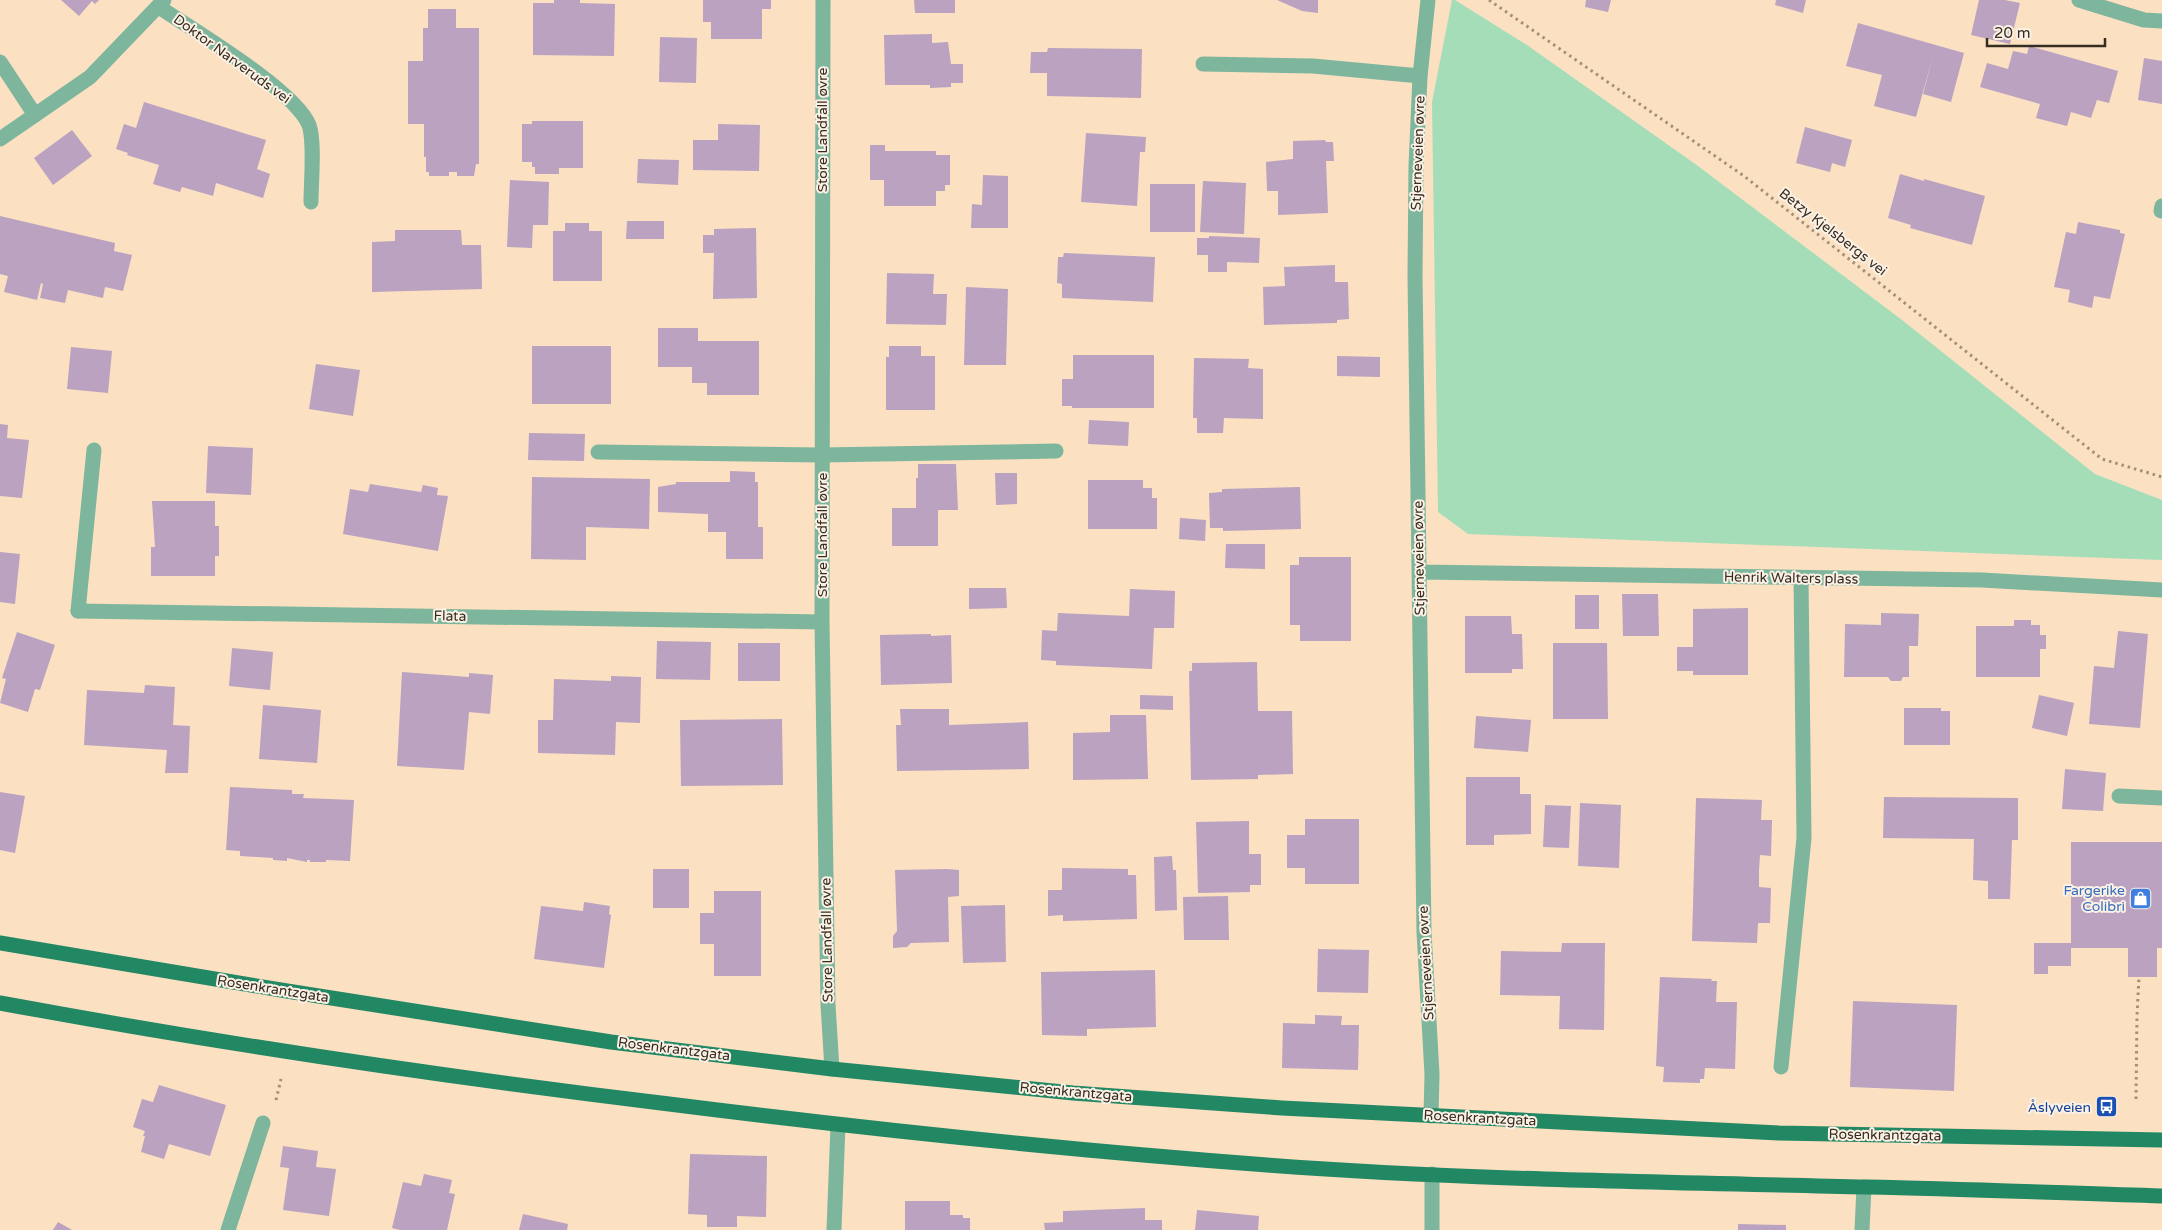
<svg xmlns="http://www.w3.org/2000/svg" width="2162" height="1230" font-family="'Varela Round',sans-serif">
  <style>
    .green { fill: #a6ddb9 }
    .building { fill: #baa2c0 }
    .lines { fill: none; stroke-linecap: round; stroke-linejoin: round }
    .path { stroke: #a38f7a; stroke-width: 3; stroke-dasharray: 2.5 4; stroke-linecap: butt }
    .service { stroke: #7db69c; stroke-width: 15 }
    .minor { stroke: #7db69c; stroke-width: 15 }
    .primary { stroke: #228763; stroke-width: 15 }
    .labels { text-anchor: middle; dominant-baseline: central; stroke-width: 4; stroke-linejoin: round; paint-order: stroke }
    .street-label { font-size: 14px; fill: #372c21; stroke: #fbf1e5 }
    .shop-label { font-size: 14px; fill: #366cbe; stroke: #fbf1e5; text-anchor: end }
    .transit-label { font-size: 14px; fill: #164399; stroke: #fbf1e5; text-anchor: end }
  </style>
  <rect width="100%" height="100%" fill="#fbe0c2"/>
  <!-- green -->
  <path class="green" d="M1452,0H1455L1527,45L1698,166L1902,320L2095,474L2162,500V560L1468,534L1438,512L1432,102Z"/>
  <!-- building -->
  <path class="building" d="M61,0H99L95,4L92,1L79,16Z
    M554,0H580V3L615,4L614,56L533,55V3H554Z
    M703,0H771V9H762V39H711V22H703Z
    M914,0H955V13H915Z
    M1277,0H1318V13L1302,11Z
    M1586,0H1611L1608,12L1585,7Z
    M1776,0H1806L1803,13L1775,5Z
    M1979,0H2005L2020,3L2010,44L1971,35Z
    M428,9H456V28H479V164H476L474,176H457V172H449V176H429V172H426V157H424V124H408V61H423V28H428Z
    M1858,23L1964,53L1951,102L1923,94L1933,56L1916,117L1874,106L1882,75L1846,66Z
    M932,34V43L948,42L951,64H963V83H951V87L930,88V85H885L884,35Z
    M660,37L697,38L696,83L659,82Z
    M2029,46L2118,71L2109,103L2097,100L2091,118L2071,112L2067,126L2036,118L2040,104L1980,87L1987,63L2008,69L2013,51L2027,54Z
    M1048,48L1142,49L1141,98L1047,96V73H1030L1031,52H1047Z
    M2144,58L2162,61V104L2138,100Z
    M144,102L266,140L257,169L270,174L263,198L216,183L213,196L182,187L180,192L153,184L159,165L127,155L128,153L116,149L124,124L136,128Z
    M532,121H583V168H559V174H535V167H532V162H522V124H532Z
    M718,124L760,125L759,171L693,170V140H718Z
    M1805,127L1852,140L1845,167L1832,163L1830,172L1796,163Z
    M72,130L92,156L53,185L34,158Z
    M1086,133L1146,137L1145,152H1140L1137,206L1081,202Z
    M1325,140L1326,142H1333L1334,161H1326L1328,213L1278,215V191H1267L1266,162L1293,159V141Z
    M870,145H885V151H936V155H950V185H945V191H936V206H884V180H870Z
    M638,159L679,160L678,185L637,183Z
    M1900,174L1924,181V179L1985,196L1972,245L1910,228L1911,225L1888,218Z
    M983,175L1008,176V228H971L972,204L982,205Z
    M510,180L549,182L548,225H533L532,248L507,247Z
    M1203,181L1246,183L1244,234L1200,232Z
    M1150,184H1195V232H1150Z
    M0,216L115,243L114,251L132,255L123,291L105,287L103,298L68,290L65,303L40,298L43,284L41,283L37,300L4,292L8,276L0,274Z
    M627,221H664V239H626Z
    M2078,222L2120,230V233L2125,234L2110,299L2094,296L2092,308L2068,302L2070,290L2054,287L2066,232L2076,234Z
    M565,223H589V231H602V281H553V231H565Z
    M756,228L757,298L713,299L714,253H703V235H714V229Z
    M395,230H461L462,245H481L482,289L372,292V242L395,241Z
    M1209,236L1260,238L1259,263L1227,262V272H1208V255H1197V238H1209Z
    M1064,253L1155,257L1153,302L1062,298V284L1057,283L1058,257H1063Z
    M1335,265V282H1348L1349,319L1337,320V323L1264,325L1263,287L1285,286L1284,267Z
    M887,273L934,274L933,294H947L946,325L886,324Z
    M966,287L1008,289L1006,365H964Z
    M658,328H698V341H759V395H707V383H692V367H658Z
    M532,346H611V404H532Z
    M889,346H921V356H935V410H886V357H889Z
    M71,347L112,351L108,393L67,389Z
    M1073,355H1154V408H1072V406H1062V379H1073Z
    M1337,356L1380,357V377L1337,376Z
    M1194,358L1249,359L1248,368L1263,369V419L1224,418L1223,433H1197V418H1193Z
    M316,364L360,370L353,416L309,409Z
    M1089,420L1129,422L1128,446L1088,444Z
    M0,424L8,425L7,438L29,440L22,498L0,496Z
    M529,433L585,434L584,461L528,460Z
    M208,446L253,448L251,495L206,493Z
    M918,464H956L958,510H938V546H892V508H916V478H918Z
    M730,471L755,472V482H758V527H763V559H726V532H708V514L658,512V487L676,484V482H730Z
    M995,473H1017V504L996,505Z
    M532,477L650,479L649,529L586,527V560L531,559Z
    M1088,480H1143V488H1152V498H1157V529H1088Z
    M370,484L421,492L423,485L438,488L437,495L448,496L438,551L343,534L350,489L368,492Z
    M1300,487L1301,529L1223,531V528H1210L1209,493L1222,492V489Z
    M152,501H215V526H219V556H215V576H151V547H155Z
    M1180,518L1206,520L1205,541L1179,539Z
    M1226,544H1265V569L1225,568Z
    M0,552L20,554L15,604L0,602Z
    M1299,557H1351V641H1300V625H1290V565H1299Z
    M969,588H1006L1007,608L969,609Z
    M1130,589L1175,591L1174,628H1154L1152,669L1056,665V661L1041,660L1042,630L1057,631L1058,613L1129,616Z
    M1622,594H1658L1659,636H1623Z
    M1575,595H1599V629H1575Z
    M1748,608V675H1693V671H1677V647H1693V609Z
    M1881,613L1919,614L1918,646H1909V677H1903L1901,681H1891L1888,677H1844L1845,624L1881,625Z
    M1465,616H1511L1512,634H1522L1523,669H1512V673H1465Z
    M2014,620H2031V625H2040V635H2046V649H2040V677H1976V626H2014Z
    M2118,631L2148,634L2140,728L2089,724L2094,666L2114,668Z
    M17,632L55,645L40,690L35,689L28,712L0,703L6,679L2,678Z
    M931,634V636L951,635L952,683L881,685L880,635Z
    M657,641L711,642L710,680L656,679Z
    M738,643H780V681H738Z
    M1553,643H1607L1608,719H1553Z
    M232,648L273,652L270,690L229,686Z
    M1257,662L1258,711H1292L1293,774L1258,775V779L1191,780L1189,671H1192V663Z
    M402,672L469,677V673L493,675L490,714L469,712L464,770L397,766Z
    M611,676L641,677L640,723L616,722L615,755L538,753V720H553L554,679L611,681Z
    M145,685L175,687L173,725L190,726L188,773H165L167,750L84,745L87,690L144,693Z
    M1140,695L1173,696V710L1140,709Z
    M2039,695L2074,703L2067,736L2032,728Z
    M263,705L321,710L317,763L259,759Z
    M1904,708H1941V711H1950V745H1904Z
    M900,709H949V725L1028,722L1029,769L897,771L896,725H901Z
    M1110,715H1146L1148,779L1073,780V733L1110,732Z
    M1476,716L1531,720L1528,752L1474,748Z
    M782,719L783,785L681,786L680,720Z
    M2065,769L2106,773L2103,811L2062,809Z
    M1466,777H1520V794H1531V834L1494,835V845H1466Z
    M230,787L292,790V794H304L303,798L354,800L350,861L326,860V862H310V860H307V862L287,858V861L273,860V858L240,856V851L226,850Z
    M0,792L25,796L15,853L0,850Z
    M1884,797L2018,798V840H2012L2010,899H1988V881L1973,880L1974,839L1883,838Z
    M1696,798L1762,800L1761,820H1772L1771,856L1760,855L1759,870V887L1771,888L1770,923H1758L1757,943L1692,941Z
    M1580,803L1621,805L1619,868L1578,866Z
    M1545,805L1571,806L1569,848L1543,847Z
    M1305,819H1359V884H1305V868H1287V835H1305Z
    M1249,821V854H1261V885H1250V892L1198,893L1196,822Z
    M2071,842H2162V948H2157V977H2128V948H2071V966H2048V974H2034V943H2071Z
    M1172,856L1173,870H1176L1177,910L1155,911L1154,857Z
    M1062,868L1128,869V875H1136L1137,919L1063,921V915L1048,916V890H1062Z
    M653,869H689V908H653Z
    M947,869L959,870V896L948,897L949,942L911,943L907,947L893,948V936L897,931L895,870Z
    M714,891H761V976H714V944H700V913H714Z
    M1228,896L1229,940H1184L1183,897Z
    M584,902L610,906L609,914L611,915L604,968L534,959L541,906L583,911Z
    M1005,905L1006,962L963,963L961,906Z
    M1562,943H1605L1604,1030L1559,1029L1560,996L1500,995L1501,951L1561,952Z
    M1318,949L1369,950L1368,993L1317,992Z
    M1155,970L1156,1027L1087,1029V1036L1042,1035L1041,972Z
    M1660,977L1712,979L1711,981H1717L1716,1002H1737L1735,1069L1705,1068L1704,1079H1700V1083L1663,1082L1664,1067L1656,1066Z
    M1853,1001L1957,1005L1954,1091L1850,1087Z
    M1315,1015L1342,1016L1341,1025H1359L1358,1070L1282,1068L1283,1023L1315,1024Z
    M159,1085L226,1105L210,1156L169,1144L164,1159L141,1152L145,1136H143L145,1131L133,1127L142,1099L153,1102Z
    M283,1146L318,1151L316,1167L336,1169L329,1216L283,1210L289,1168L280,1167Z
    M690,1154L767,1156L766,1217L737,1216V1227H707V1215L688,1214Z
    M424,1174L452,1180L449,1193L455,1194L447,1230H400L392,1228L403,1182L421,1186Z
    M905,1201H950V1215H963V1218H970V1230H905Z
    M1145,1208V1220H1162V1230H1045L1044,1223L1063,1222V1211Z
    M1197,1210L1259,1216L1258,1230H1195Z
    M523,1214L568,1224L567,1230H519Z
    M58,1222L72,1230H53Z
    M1738,1224L1786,1225V1230H1738Z"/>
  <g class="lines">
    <!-- path -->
    <path class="path" d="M1489,0L1744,176L2102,459L2162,477
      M2136,1099L2137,1015L2139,977
      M276,1100L281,1079"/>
    <!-- service -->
    <path class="service" d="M2079,0L2144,20L2162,21
      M159,7C193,30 295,90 309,125C315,142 311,182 311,202
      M0,62L35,115
      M1203,64L1313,66L1420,76
      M2161,211L2162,206
      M598,452L821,455L1056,451
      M78,611L94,450
      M2119,796L2162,798
      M1781,1067L1804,838L1801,578
      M228,1230L263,1123"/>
    <!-- minor -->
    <path class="minor" d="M823,0L822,622L828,1005L832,1069
      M1428,0L1420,76L1416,166L1415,276L1424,932L1432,1074L1431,1116
      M0,139L90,77L164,0
      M1420,572L1982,580L2162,590
      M78,611L822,622
      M834,1230L838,1125
      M1432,1230V1174
      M1862,1230L1864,1187"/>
    <!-- primary -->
    <path class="primary" d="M0,943L287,991L611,1042L832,1069L1073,1093L1282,1108L1779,1133L2162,1140
      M0,1003C222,1044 445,1077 669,1104C868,1129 1067,1150 1267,1165C1467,1180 1667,1182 1867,1187C1966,1189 2064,1193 2162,1196"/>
  </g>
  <!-- icons -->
  <defs>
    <symbol id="shop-square" viewBox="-11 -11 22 22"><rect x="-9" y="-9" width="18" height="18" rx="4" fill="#3f7fe0" stroke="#fbf1e5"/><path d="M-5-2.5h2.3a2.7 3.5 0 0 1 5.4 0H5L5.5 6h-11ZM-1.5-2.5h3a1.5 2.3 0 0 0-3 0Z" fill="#fff"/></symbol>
    <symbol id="bus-square" viewBox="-11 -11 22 22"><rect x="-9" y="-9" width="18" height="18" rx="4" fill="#1a4fb4" stroke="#fbf1e5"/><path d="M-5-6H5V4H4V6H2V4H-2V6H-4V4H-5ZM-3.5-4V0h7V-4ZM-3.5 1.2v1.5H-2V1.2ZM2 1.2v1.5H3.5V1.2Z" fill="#fff"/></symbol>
  </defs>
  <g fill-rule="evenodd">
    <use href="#shop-square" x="2128" y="886" width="25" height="25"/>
    <use href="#bus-square" x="2094" y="1094" width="25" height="25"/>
  </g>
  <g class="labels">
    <!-- street labels -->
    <g class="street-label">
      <text transform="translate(232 59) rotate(36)">Doktor Narveruds vei</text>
      <text transform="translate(822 130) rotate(-90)">Store Landfall øvre</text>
      <text transform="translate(1418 153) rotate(-88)">Stjerneveien øvre</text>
      <text transform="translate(1833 232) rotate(38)">Betzy Kjelsbergs vei</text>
      <text transform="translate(822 535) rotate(-90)">Store Landfall øvre</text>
      <text transform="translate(1419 558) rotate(-91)">Stjerneveien øvre</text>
      <text transform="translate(1791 578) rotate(1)">Henrik Walters plass</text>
      <text transform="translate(450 616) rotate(1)">Flata</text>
      <text transform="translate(827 940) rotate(-91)">Store Landfall øvre</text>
      <text transform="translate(1426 963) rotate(-93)">Stjerneveien øvre</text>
      <text transform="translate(273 989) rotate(9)">Rosenkrantzgata</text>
      <text transform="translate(674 1049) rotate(7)">Rosenkrantzgata</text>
      <text transform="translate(1076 1092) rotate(5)">Rosenkrantzgata</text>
      <text transform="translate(1480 1118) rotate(3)">Rosenkrantzgata</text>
      <text transform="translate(1885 1135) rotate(1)">Rosenkrantzgata</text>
    </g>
    <!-- shop labels -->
    <g class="shop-label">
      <text x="2125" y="890">Fargerike<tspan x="2125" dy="16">Colibri</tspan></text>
    </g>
    <!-- transit labels -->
    <g class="transit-label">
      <text x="2091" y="1107">Åslyveien</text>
    </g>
  </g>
  <!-- scale -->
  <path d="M1987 38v8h118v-8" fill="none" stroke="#372c21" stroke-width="2.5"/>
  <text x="1994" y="38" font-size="15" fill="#372c21" stroke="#fbf1e5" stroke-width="4" paint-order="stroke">20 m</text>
</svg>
